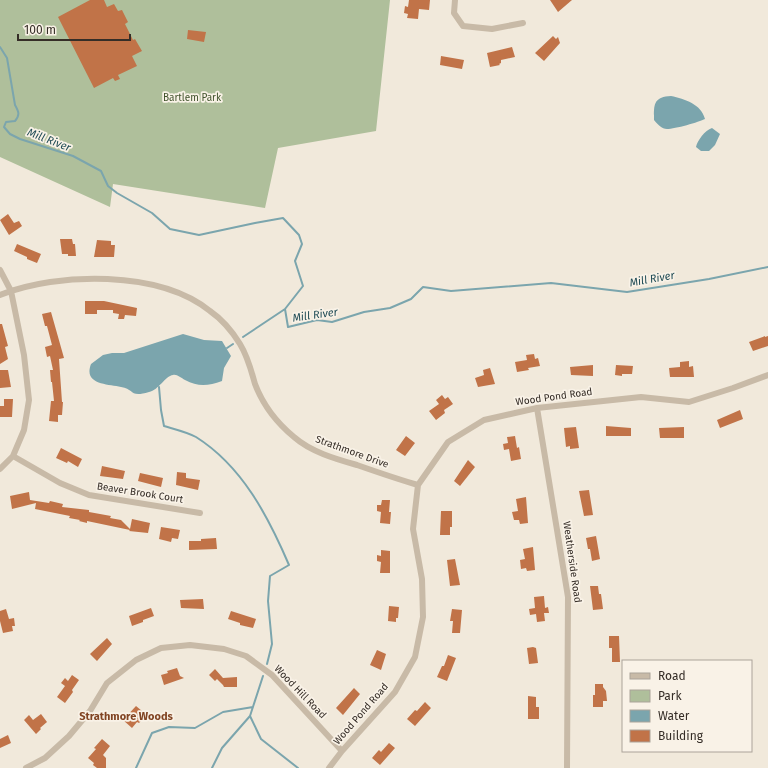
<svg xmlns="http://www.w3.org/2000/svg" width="768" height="768" font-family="'Fira Sans',sans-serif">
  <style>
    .green { fill: #afbf9b }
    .water { fill: #7ba5ad }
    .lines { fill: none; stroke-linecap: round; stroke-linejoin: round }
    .stream { stroke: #7ba5ad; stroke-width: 2 }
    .building { fill: #c17348 }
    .street { stroke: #c8baa7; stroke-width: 6 }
    .labels { text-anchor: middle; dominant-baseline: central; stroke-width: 3.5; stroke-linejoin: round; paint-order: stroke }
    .park-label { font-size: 10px; fill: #40522c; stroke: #f9f2e7 }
    .street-label { font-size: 10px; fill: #352d27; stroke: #f9f2e7 }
    .water-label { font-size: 11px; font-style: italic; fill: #1f4b55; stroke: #f9f2e7 }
    .neighbourhood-label { font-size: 11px; font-weight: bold; fill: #814423; stroke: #f9f2e7 }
  </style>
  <rect width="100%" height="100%" fill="#f1e9db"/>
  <!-- green -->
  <path class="green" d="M0,0H390L376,131L278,148L265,208L113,184L110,207L0,157Z"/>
  <!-- water -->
  <path class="water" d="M671,96C685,99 701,104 705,119C699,122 675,129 667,129C662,129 657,124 654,120C654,105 653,97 671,96Z
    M712,128L720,134L715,145L709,151H701L696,147C697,141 705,130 712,128Z
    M183,334L204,340L222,341L231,356L224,368L222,381C208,386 198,387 185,380C181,378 177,374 173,375C165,376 159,390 149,392C129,398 135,389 121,387C108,384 83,385 91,364L103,355L112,353H124Z"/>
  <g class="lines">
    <!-- stream -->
    <path class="stream" d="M0,47L7,58L15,105C19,112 20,115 15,121L6,122L4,127L10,134L20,139L73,156L101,171L108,186L117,193L152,213L170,229L199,235L255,223L283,218L299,235L302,244L295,261L303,286L285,309L288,327L317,320L332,322L364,312L390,308L411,299L423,287L451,291L551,283L627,292L709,279L768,267
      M243,337L285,309
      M227,348L233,344
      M159,387L161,410L164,426C174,429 187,432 196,437C242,466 268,516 289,565L270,576L268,601L272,644L267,664
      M250,716L261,739L298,768
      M136,768L152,733L169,727L195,728L223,712L253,707
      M212,768L222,748L250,716L263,676"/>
  </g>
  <!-- building -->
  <path class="building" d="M90,0H104L107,7L114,4L118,11L122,10L128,22L125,24L133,40L135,39L142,51L132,56L137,66L118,75L120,79L115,81L113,78L94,88L58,17Z
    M409,0H430L429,10L419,9L418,19L407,18L408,14L404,13L405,6L408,7Z
    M550,0H572L558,12Z
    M188,30L206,32L204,42L187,39Z
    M553,36L556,39L558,37L560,43L544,61L535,53Z
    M512,47L515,57L501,60V63L499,64L500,65L490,67L487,53Z
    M441,56L464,60L462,69L440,65Z
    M8,214L14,223L19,221L22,226L9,235L0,220Z
    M60,239H72L73,244H75L76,256H68V254H62Z
    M97,240L111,241V245H115L114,257H94Z
    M17,244L41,254L37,263L27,259V257L14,251Z
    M85,301H104L137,308L136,316L125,315L124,319H118L119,314L113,313V310H97V314H85Z
    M51,312L64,358L59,359L62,402H63L62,415H58V422L49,421L51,401H54L52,382H51L50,370H53L50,356L47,357L45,347L52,345L47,326H45L42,314Z
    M0,324H2L8,346L5,347L8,359L0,364Z
    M765,336V337L768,336V346L753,351L749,342Z
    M534,354L535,359L538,358L540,366L528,368L529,370L517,372L515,362L527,360L526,355Z
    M689,361V367L693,366L694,377H670L669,368L680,367V362Z
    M593,365V376L571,375L570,367Z
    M616,365L633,366L632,374H622V376L615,375Z
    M490,368L495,384L478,387L475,378L484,375L483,370Z
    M0,370H8L11,387L0,388Z
    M442,395L445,399L448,397L453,404L444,410L445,413L436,420L429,411L439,404L436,400Z
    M4,399H13L12,417H0V406H4Z
    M740,410L743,419L720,428L717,420Z
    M606,426L631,428V436H606Z
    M576,427L579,448L570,449V446L566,447L564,428Z
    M684,427V438H660L659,428Z
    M406,436L415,443L405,456L396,450Z
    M515,436L517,448L519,447L521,459L511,461L509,449L504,450L503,444L508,443L507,437Z
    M61,448L82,459L78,467L68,461L67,463L56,458Z
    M468,460L475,467L460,486L454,481Z
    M102,466L125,471L123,479L100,476Z
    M177,472L186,473V478L200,480L198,490L176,485Z
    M140,473L163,478L161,487L138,481Z
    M589,490L593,515L584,516L579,491Z
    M29,492L30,500L49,503L50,501L63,504L62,507L89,510V512L111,516L110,518L121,520L130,529L132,519L150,523L148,533L129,531L130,530L87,521V523L79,521L80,520L69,518L70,516L35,509L36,503L12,509L10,496Z
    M526,497L528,523L520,524L519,520H514L512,512L518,511L516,499Z
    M382,500H390L389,512H391L390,524L380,523L381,512L377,511V505H381Z
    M441,511H452V527H450V535H440Z
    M161,527L180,530L178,539L172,538L171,542L159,539Z
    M596,536L600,559L592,561L590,549H588L586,538Z
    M216,538L217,549L189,550V541H201V539Z
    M533,547L535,570L527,571L526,568L521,569L520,560L525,559L523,549Z
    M381,550L390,551V573H380L381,562L377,561V555L381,556Z
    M455,559L460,585L450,586L447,560Z
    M590,586H598L599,594H601L603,609L593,610Z
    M544,596L545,608L548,607L549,613H544L545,621L537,622L536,614L530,615L529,609L535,608L534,597Z
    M203,599L204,609L181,608L180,600Z
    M389,606L399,607L398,618H396V622L388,621Z
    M151,608L154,616L143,620V622L132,626L129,616Z
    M6,609L9,619L14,618L15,626H12L13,631L3,633L0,621V611Z
    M452,609L462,610L460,633H452L453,621H450Z
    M231,611L256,619L253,628L240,625V623L228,619Z
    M609,636H619L620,662H612V648H609Z
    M107,638L112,644L97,661L90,654Z
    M533,647L536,648L538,663L529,664L527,648Z
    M377,650L386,654L381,670L370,665Z
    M448,655L456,658L447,681L437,677L442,666H444Z
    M177,668L180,676L184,678L164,685L161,675L168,673L167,671Z
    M215,669L223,678L237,677V687H224L223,685L217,679L215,681L209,675Z
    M72,675L79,680L72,690L73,692L65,703L57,697L65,686L61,683L65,678L68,681Z
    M595,684H603V687L606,691L607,701H603V707H593V695H595Z
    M354,688L360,694L343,715L336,708Z
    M528,696L536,697V707H539V719H528Z
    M425,702L431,708L415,726L407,719L415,710L417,711Z
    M136,706L148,716L147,718L145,721H141L139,723L137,722L132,728L123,720Z
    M41,714L47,722L40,728L41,729L36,734L24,720L29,715L33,720Z
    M8,735L11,743L0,748V739Z
    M102,739L110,746L103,755L106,758V768H97L93,765L94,763L88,758L96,749L94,748Z
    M389,743L395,748L380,765L372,758L378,751L379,750L381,752Z"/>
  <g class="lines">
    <!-- street -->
    <path class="street" d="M455,0L454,13L463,26L492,29L523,23
      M0,270L11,291L24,355L29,400L24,430L13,456L0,469
      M0,295C58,272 159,270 210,311C223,320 232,331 240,344C248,357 251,370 255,384C263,405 277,423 294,437C311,452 336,459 357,465C377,472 397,479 418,485
      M537,408L568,597L567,768
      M13,456L60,483L89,495L200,513
      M26,768L45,758L69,736L90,711L107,683L136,660L161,648L190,645L224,649L246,656L272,675L342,751
      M329,768L342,751L395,692L415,657L423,617L422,579L413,529L418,485L448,442L484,420L537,408L641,397L689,402L733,388L768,375"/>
  </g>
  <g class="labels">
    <!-- park labels -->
    <g class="park-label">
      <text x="192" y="98">Bartlem Park</text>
    </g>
    <!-- street labels -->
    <g class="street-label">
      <text transform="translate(554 397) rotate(-8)">Wood Pond Road</text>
      <text transform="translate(352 452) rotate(20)">Strathmore Drive</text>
      <text transform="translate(140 493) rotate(9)">Beaver Brook Court</text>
      <text transform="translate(572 562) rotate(82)">Weatherside Road</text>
      <text transform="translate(300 692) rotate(46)">Wood Hill Road</text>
      <text transform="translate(361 714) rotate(-49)">Wood Pond Road</text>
    </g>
    <!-- water labels -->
    <g class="water-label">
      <text transform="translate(49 140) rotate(21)">Mill River</text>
      <text transform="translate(652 279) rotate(-10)">Mill River</text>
      <text transform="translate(315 315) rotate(-8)">Mill River</text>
    </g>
    <!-- neighbourhood labels -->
    <g class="neighbourhood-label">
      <text x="126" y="716">Strathmore Woods</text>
    </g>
  </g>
  <!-- legend -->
  <rect x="622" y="660" width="130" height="92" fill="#f9f2e7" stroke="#aba39a"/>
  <rect x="630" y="673" width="20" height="6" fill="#c8baa7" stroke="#aba39a"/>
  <text x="658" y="680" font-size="12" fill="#352d27">Road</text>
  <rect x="630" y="690" width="20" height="12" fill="#afbf9b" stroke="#aba39a"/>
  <text x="658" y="700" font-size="12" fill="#352d27">Park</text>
  <rect x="630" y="710" width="20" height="12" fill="#7ba5ad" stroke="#aba39a"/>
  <text x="658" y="720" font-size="12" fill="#352d27">Water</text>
  <rect x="630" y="730" width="20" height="12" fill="#c17348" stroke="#aba39a"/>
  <text x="658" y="740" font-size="12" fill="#352d27">Building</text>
  <!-- scale -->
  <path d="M18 34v6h112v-6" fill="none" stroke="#352d27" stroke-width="2"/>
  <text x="24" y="34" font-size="12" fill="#352d27" stroke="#f9f2e7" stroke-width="3" paint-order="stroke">100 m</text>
</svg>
